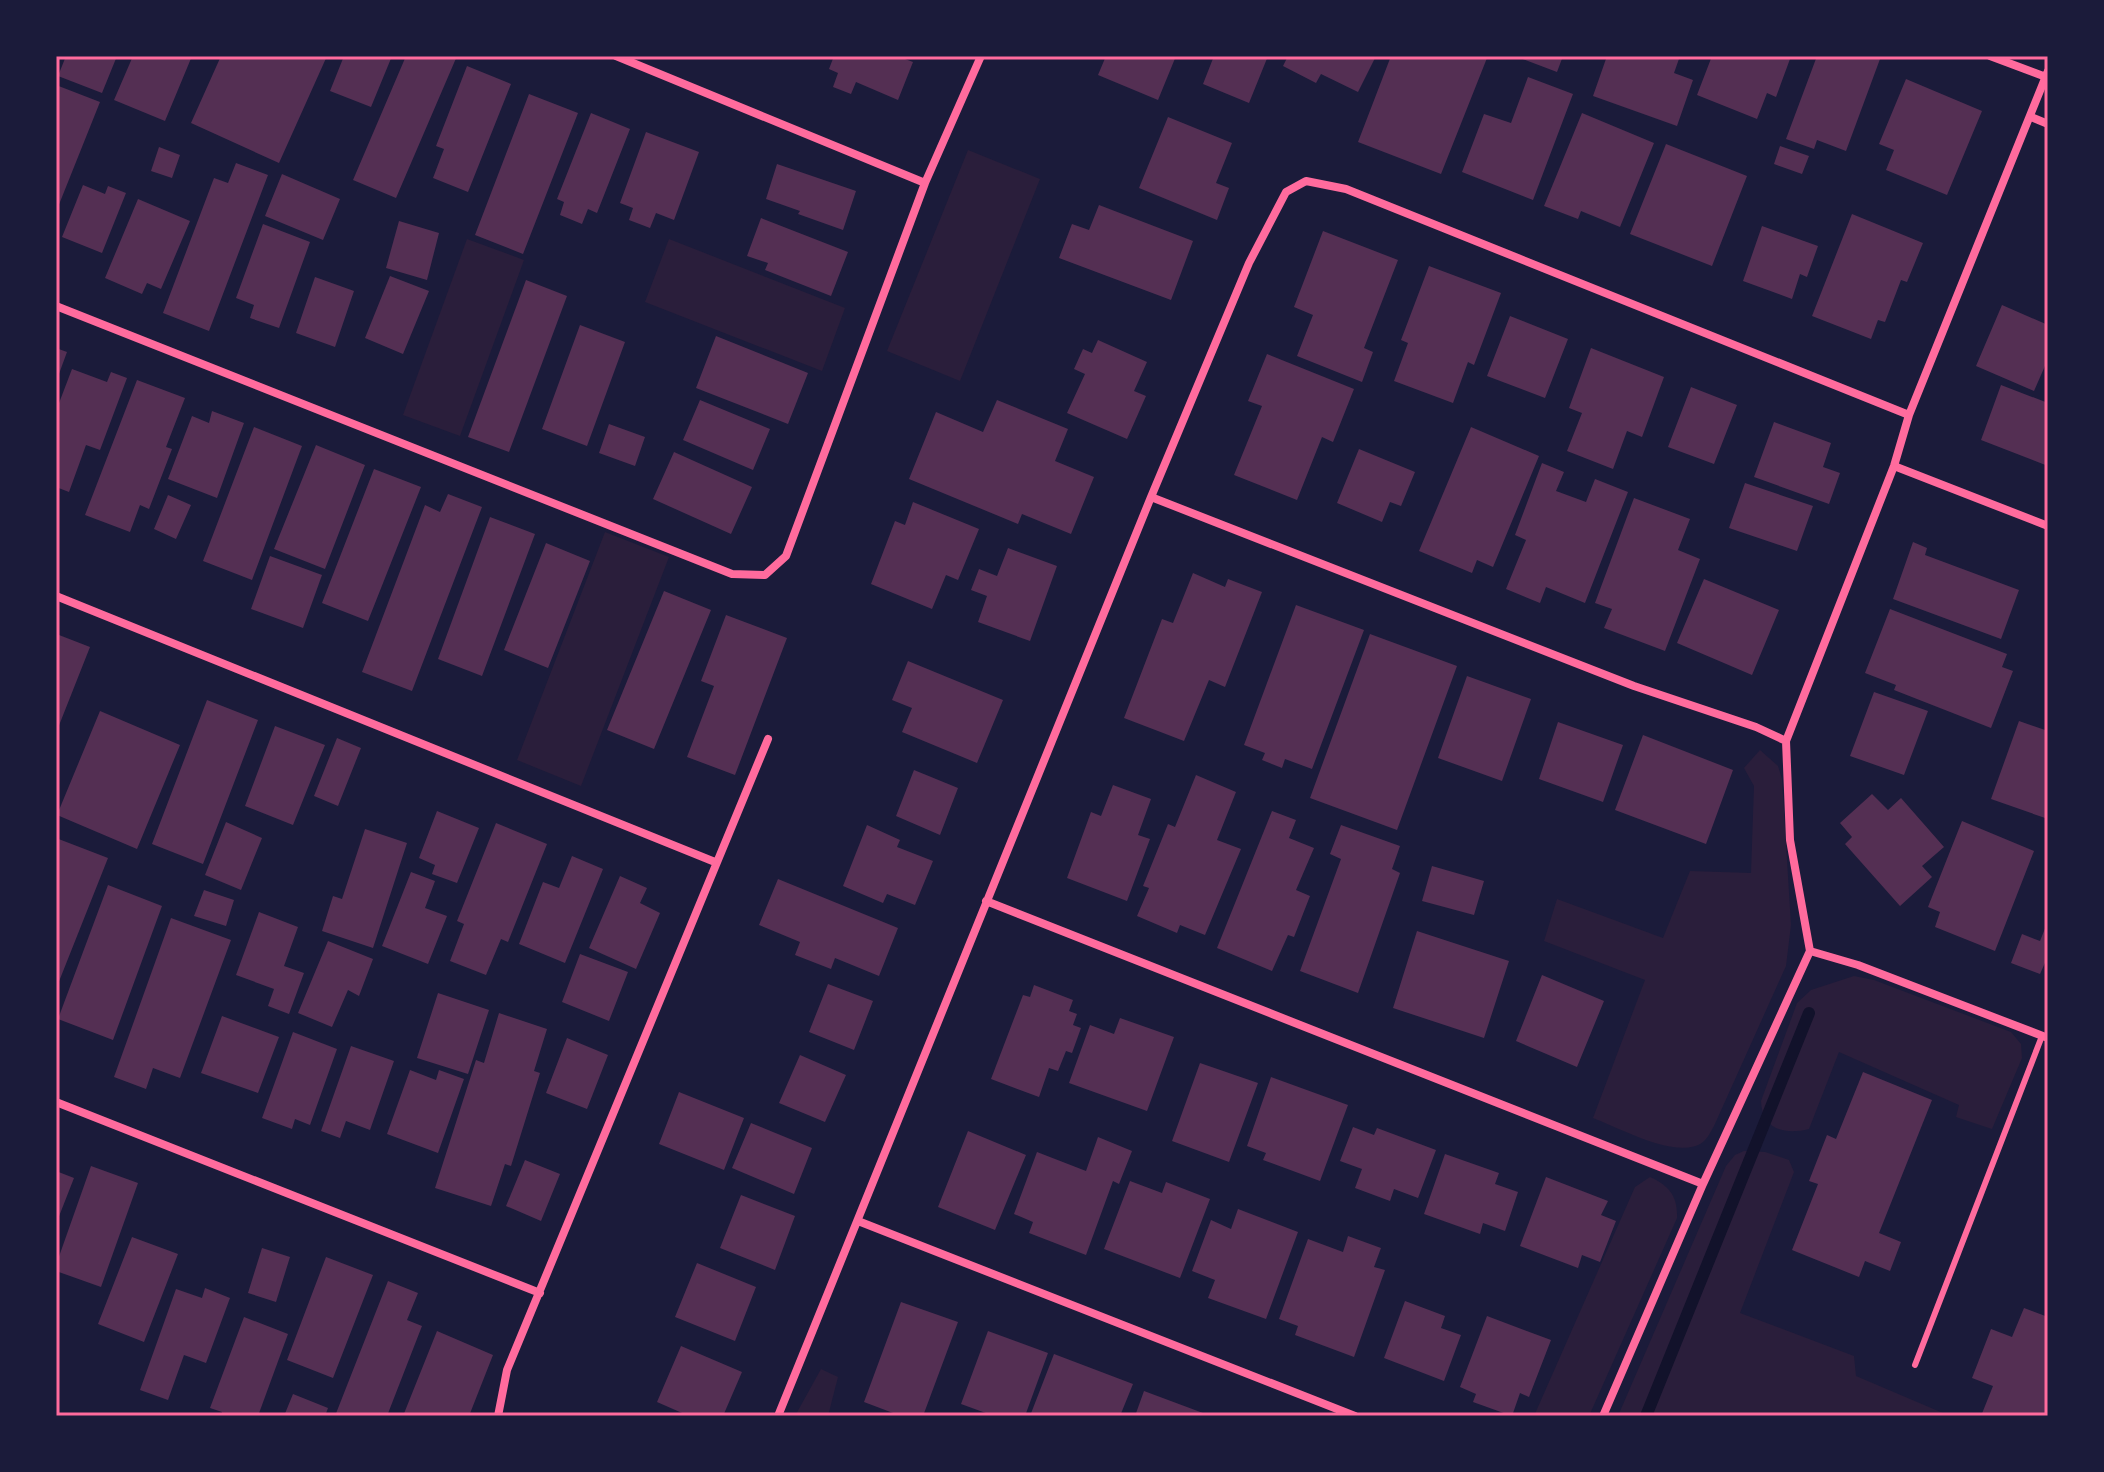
<svg xmlns="http://www.w3.org/2000/svg" width="2104" height="1472" font-family="Jost,sans-serif">
  <style>
    .green { fill: #2a1e3b }
    .lines { fill: none; stroke-linecap: round; stroke-linejoin: round }
    .stream { stroke: #12122b; stroke-width: 12 }
    .building { fill: #542f53 }
    .service { stroke: #ff6b9d; stroke-width: 6 }
    .minor { stroke: #ff6b9d; stroke-width: 8 }
    .neatline { fill: none; stroke: #ff6b9d; stroke-width: 3 }
  </style>
  <rect width="100%" height="100%" fill="#1b1b3a"/>
  <!-- green -->
  <path class="green" d="M968,150L1040,179L960,381L887,351Z
    M467,239L524,260L460,436L403,415Z
    M669,239L845,308L822,371L645,302Z
    M605,532L669,557L581,786L517,760Z
    M1760,750L1778,766L1782,779L1791,925L1786,966L1714,1126C1711,1131 1708,1138 1703,1142C1678,1161 1620,1128 1593,1118L1645,980L1544,941L1557,899L1663,938L1690,871L1751,873L1754,786L1744,768Z
    M1854,976L1874,980L2011,1032L2021,1044L2022,1058L1992,1129L1956,1117L1959,1105L1839,1052L1809,1129C1785,1135 1762,1130 1761,1101L1797,1003L1811,990Z
    M1744,1151L1765,1152L1789,1160L1794,1172L1740,1313L1854,1356L1856,1376L1950,1416H1618L1726,1166L1735,1155Z
    M1650,1177C1670,1186 1678,1197 1677,1218L1589,1416H1534L1635,1187Z
    M821,1369L838,1377L828,1416H795Z"/>
  <g class="lines">
    <!-- stream -->
    <path class="stream" d="M1646,1416L1809,1013"/>
  </g>
  <!-- building -->
  <path class="building" d="M66,56H117L102,93L58,76Z
    M133,56H192L165,121L114,100Z
    M221,56H327L279,163L191,123Z
    M344,56H392L371,107L330,91Z
    M406,56H457L396,198L353,180Z
    M834,56H897L913,62L898,100L856,82L851,94L833,87L838,73L829,69Z
    M1106,56H1176L1158,100L1098,75Z
    M1214,56H1268L1249,103L1203,84Z
    M1288,56H1376L1358,92L1321,74L1316,83L1283,66Z
    M1391,56H1481L1487,58L1441,174L1358,142Z
    M1521,56H1563L1557,72L1520,58Z
    M1607,56H1680L1674,73L1693,80L1677,126L1593,96Z
    M1712,56H1783L1790,59L1776,97L1767,93L1757,119L1697,95Z
    M1817,56H1873L1880,59L1846,151L1817,140L1814,149L1786,139Z
    M467,66L511,84L468,192L433,178L444,149L436,146Z
    M1528,77L1573,94L1533,200L1462,172L1484,114L1511,123Z
    M1906,79L1982,111L1947,195L1886,170L1894,150L1879,144Z
    M56,85L100,102L56,212Z
    M529,94L578,113L523,254L475,235Z
    M591,113L630,129L597,213L588,209L582,224L560,215L564,202L557,199Z
    M1582,113L1654,143L1620,227L1581,211L1578,219L1544,206Z
    M1168,117L1232,143L1216,183L1229,188L1217,220L1139,188Z
    M646,132L699,152L674,220L656,213L650,228L629,220L633,208L620,203Z
    M1666,144L1747,176L1712,266L1630,234Z
    M1780,146L1809,156L1802,174L1774,164Z
    M159,147L180,155L172,178L151,171Z
    M236,163L268,175L209,331L163,313L214,178L228,183Z
    M777,164L856,191L843,230L798,214L800,211L766,199Z
    M282,174L340,199L323,240L265,216Z
    M83,185L105,194L108,186L126,193L102,253L62,237Z
    M138,199L190,221L161,289L147,283L142,294L105,278Z
    M1099,205L1193,241L1171,300L1059,258L1072,224L1089,230Z
    M1852,214L1923,243L1907,282L1901,280L1885,322L1878,320L1871,339L1812,316Z
    M761,218L848,252L831,296L765,270L768,263L747,256Z
    M399,221L439,233L427,280L386,268Z
    M263,224L310,242L279,328L250,318L254,305L236,298Z
    M1762,226L1818,246L1807,277L1800,274L1792,299L1743,281Z
    M1323,231L1398,260L1364,348L1373,352L1362,382L1297,356L1313,315L1294,307Z
    M1429,266L1501,293L1474,365L1468,362L1453,403L1394,381L1408,343L1401,340Z
    M390,276L429,291L403,354L365,338Z
    M315,277L354,291L335,347L296,333Z
    M526,280L567,296L509,452L468,437Z
    M2002,305L2048,325V359L2034,391L1976,366Z
    M1510,316L1568,339L1545,398L1487,376Z
    M580,325L625,342L587,446L542,429Z
    M716,336L808,373L788,424L696,388Z
    M1098,340L1147,362L1134,391L1146,396L1127,439L1067,413L1085,374L1074,369L1083,349L1092,353Z
    M56,348L67,352L56,382Z
    M1591,348L1664,377L1642,437L1627,431L1613,469L1567,451L1582,413L1569,408Z
    M1267,354L1354,389L1333,442L1322,437L1297,500L1234,475L1262,406L1248,401Z
    M72,369L107,382L111,372L127,378L100,450L86,445L69,492L56,487V411Z
    M137,380L185,398L166,447L172,449L149,509L140,505L130,532L85,515Z
    M2001,385L2048,403V466L1981,440Z
    M1691,387L1737,405L1714,464L1668,447Z
    M700,400L770,429L753,470L683,440Z
    M997,400L1068,429L1055,461L1094,477L1071,534L1022,514L1018,524L909,479L936,412L983,432Z
    M212,411L244,423L217,498L168,479L192,416L209,423Z
    M1774,422L1831,443L1823,467L1840,473L1829,504L1754,477Z
    M609,424L645,437L635,466L599,453Z
    M254,427L302,446L252,580L203,561Z
    M1471,427L1539,456L1493,567L1477,560L1472,573L1419,551Z
    M316,445L365,465L325,569L274,549Z
    M1359,449L1415,472L1401,506L1390,502L1382,522L1337,503Z
    M674,452L752,487L731,534L653,499Z
    M1542,463L1564,472L1556,491L1586,502L1595,479L1628,492L1585,603L1546,587L1540,603L1506,589L1526,540L1515,535Z
    M374,469L421,487L368,621L322,603Z
    M1745,483L1813,506L1797,551L1729,528Z
    M448,494L482,507L412,691L362,672L425,505L440,512Z
    M168,495L191,505L176,539L154,529Z
    M1634,498L1690,519L1678,550L1700,559L1665,651L1604,628L1612,609L1595,603Z
    M913,502L979,529L958,580L946,575L932,609L871,584L895,521L905,525Z
    M490,517L535,534L482,676L438,659Z
    M1913,542L1927,548L1925,555L2019,590L2001,639L1893,599Z
    M546,543L590,561L548,668L504,650Z
    M1008,548L1057,566L1030,641L978,622L987,596L971,590L979,569L997,576Z
    M270,556L322,575L303,628L251,609Z
    M1193,573L1225,587L1228,579L1262,592L1225,687L1209,680L1184,741L1124,718L1162,619L1173,623Z
    M1704,579L1779,610L1752,675L1677,643Z
    M664,591L711,610L654,749L607,730Z
    M1296,605L1364,630L1312,769L1285,759L1282,768L1262,760L1265,753L1244,745Z
    M1890,609L2007,654L2002,667L2013,671L1991,728L1894,690L1896,685L1865,673Z
    M726,615L787,638L735,775L687,757L714,686L701,681Z
    M1370,634L1457,666L1397,830L1310,798Z
    M59,635L90,647L56,733V644Z
    M908,661L1003,700L977,763L902,732L912,708L892,700Z
    M1467,676L1531,699L1502,781L1438,758Z
    M1874,692L1928,711L1904,775L1850,756Z
    M207,700L258,720L203,864L152,844Z
    M100,711L180,745L137,849L57,815Z
    M2019,721L2048,731V819L1991,799Z
    M1558,722L1623,745L1603,802L1539,779Z
    M275,726L325,745L293,825L245,806Z
    M1643,735L1733,770L1706,844L1615,810Z
    M337,738L361,748L338,806L314,796Z
    M914,770L958,788L940,835L896,816Z
    M1196,775L1236,792L1217,840L1241,849L1205,935L1180,925L1177,933L1137,916L1149,888L1143,886L1168,824L1175,827Z
    M1113,785L1151,799L1138,835L1150,839L1127,901L1067,878L1091,812L1101,816Z
    M1872,794L1888,810L1901,798L1944,847L1922,866L1932,877L1900,906L1845,844L1852,837L1840,823Z
    M437,811L479,828L457,883L432,874L435,865L419,858Z
    M1272,811L1296,820L1289,838L1314,848L1296,890L1310,896L1294,937L1288,935L1272,971L1217,948Z
    M1962,821L2034,851L1995,951L1935,927L1940,912L1928,907Z
    M226,822L262,838L241,890L205,875Z
    M496,823L547,844L508,942L501,939L486,975L450,961L464,924L457,921Z
    M867,825L900,840L897,847L933,861L915,905L887,894L883,903L843,886Z
    M1341,825L1400,846L1392,869L1400,873L1358,993L1300,971L1341,859L1330,854Z
    M365,829L407,843L373,948L322,931L333,896L342,899Z
    M56,838L108,858L56,989Z
    M572,856L603,869L565,963L519,944L543,882L559,888Z
    M1432,866L1484,881L1474,915L1422,901Z
    M411,872L435,881L425,908L447,916L428,964L382,946Z
    M620,876L647,888L640,903L660,913L636,969L589,948Z
    M778,879L898,928L879,976L835,958L831,969L795,955L800,942L759,925Z
    M108,885L162,906L113,1040L58,1019Z
    M204,890L234,900L226,926L194,916Z
    M259,912L298,927L284,966L304,973L289,1014L268,1006L274,989L236,975Z
    M171,918L231,940L180,1078L153,1068L146,1089L114,1077Z
    M2048,921V956L2040,974L2011,963L2022,934L2040,941Z
    M1417,931L1509,961L1484,1038L1393,1008Z
    M328,941L373,959L359,996L348,990L332,1027L298,1013Z
    M580,954L628,972L609,1021L562,1002Z
    M1542,975L1604,1001L1577,1067L1516,1041Z
    M828,984L873,1001L854,1050L809,1032Z
    M1034,985L1073,1000L1069,1011L1077,1014L1073,1025L1081,1028L1072,1053L1066,1051L1058,1071L1049,1068L1039,1097L991,1079L1023,995L1030,997Z
    M438,993L489,1010L468,1074L417,1058Z
    M499,1013L547,1029L534,1071L540,1073L511,1166L505,1164L491,1206L435,1188L476,1060L484,1063Z
    M222,1016L279,1037L258,1093L201,1073Z
    M1120,1018L1174,1037L1147,1111L1069,1083L1090,1025L1114,1034Z
    M293,1032L337,1049L310,1125L295,1119L292,1129L262,1118Z
    M567,1038L608,1055L587,1109L546,1093Z
    M351,1046L394,1061L370,1130L346,1121L340,1138L321,1131Z
    M800,1055L846,1075L825,1122L779,1103Z
    M1200,1063L1258,1083L1229,1162L1172,1141Z
    M410,1070L436,1080L439,1070L464,1079L438,1153L387,1134Z
    M1863,1072L1932,1100L1879,1233L1901,1242L1890,1271L1865,1261L1859,1277L1792,1250L1818,1184L1809,1181L1827,1135L1836,1139Z
    M1271,1077L1348,1105L1320,1181L1263,1160L1266,1153L1247,1146Z
    M679,1092L744,1118L724,1170L659,1144Z
    M751,1123L812,1148L794,1194L732,1168Z
    M1353,1127L1374,1135L1377,1128L1436,1150L1418,1198L1394,1189L1390,1201L1355,1188L1362,1169L1340,1161Z
    M968,1131L1026,1155L995,1230L938,1207Z
    M1098,1137L1132,1151L1119,1184L1113,1181L1086,1255L1029,1233L1033,1222L1014,1214L1037,1152L1086,1171Z
    M1445,1154L1499,1173L1495,1184L1518,1192L1505,1231L1483,1223L1480,1234L1424,1214Z
    M525,1160L560,1174L541,1221L506,1206Z
    M91,1166L138,1183L101,1287L56,1271V1265Z
    M56,1171L74,1178L56,1224Z
    M1546,1177L1608,1201L1601,1215L1616,1221L1600,1262L1582,1255L1578,1268L1520,1246Z
    M1130,1181L1162,1193L1166,1182L1210,1199L1180,1278L1104,1249Z
    M741,1195L795,1216L775,1270L720,1248Z
    M1238,1209L1298,1232L1266,1319L1208,1298L1215,1280L1192,1271L1211,1220L1231,1229Z
    M1348,1236L1381,1248L1374,1267L1385,1270L1354,1357L1295,1335L1298,1326L1279,1319L1308,1239L1343,1252Z
    M132,1237L178,1254L144,1342L98,1324Z
    M262,1248L290,1257L276,1302L248,1293Z
    M326,1257L373,1275L333,1378L287,1360Z
    M697,1263L756,1287L735,1341L675,1317Z
    M388,1281L418,1293L407,1320L422,1326L387,1416H335Z
    M205,1288L230,1298L206,1363L184,1355L168,1400L140,1390L176,1289L202,1298Z
    M1405,1301L1445,1316L1441,1328L1461,1335L1444,1381L1384,1358Z
    M901,1302L958,1322L923,1416H901L864,1402Z
    M2024,1308L2048,1317V1416H1981L1993,1386L1972,1378L1991,1329L2012,1337Z
    M1487,1316L1551,1340L1529,1397L1520,1393L1512,1416L1473,1402L1476,1394L1460,1387Z
    M244,1317L288,1334L258,1416H221L222,1412L210,1408Z
    M437,1331L493,1355L469,1416H403Z
    M988,1331L1048,1353L1025,1416H994L961,1404Z
    M681,1346L742,1372L723,1416H689L657,1402Z
    M1054,1354L1133,1384L1120,1416H1030Z
    M1144,1391L1211,1416H1135Z
    M293,1394L328,1408L325,1416H284Z"/>
  <g class="lines">
    <!-- service -->
    <path class="service" d="M1915,1365L2042,1036"/>
    <!-- minor -->
    <path class="minor" d="M616,56L925,183
      M1990,56L2046,77
      M2031,117L2048,124
      M56,306L732,574L765,575L786,556L925,183L981,56
      M1894,466L2048,526
      M1151,497L1634,686L1756,727L1786,741
      M56,596L715,862
      M986,901L1703,1184
      M1810,951L1858,965L2048,1038
      M56,1102L540,1293
      M858,1221L1355,1416
      M498,1416L507,1370L768,739
      M778,1416L1151,497L1249,263L1286,192L1306,181L1346,189L1909,415
      M1603,1416L1703,1184L1810,951L1790,840L1786,741L1894,466L1909,415L2048,71"/>
  </g>
  <!-- border -->
  <rect width="2104" height="1472" fill="none" stroke="#1b1b3a" stroke-width="116"/>
  <rect x="58" y="58" width="1988" height="1356" class="neatline"/>
</svg>
